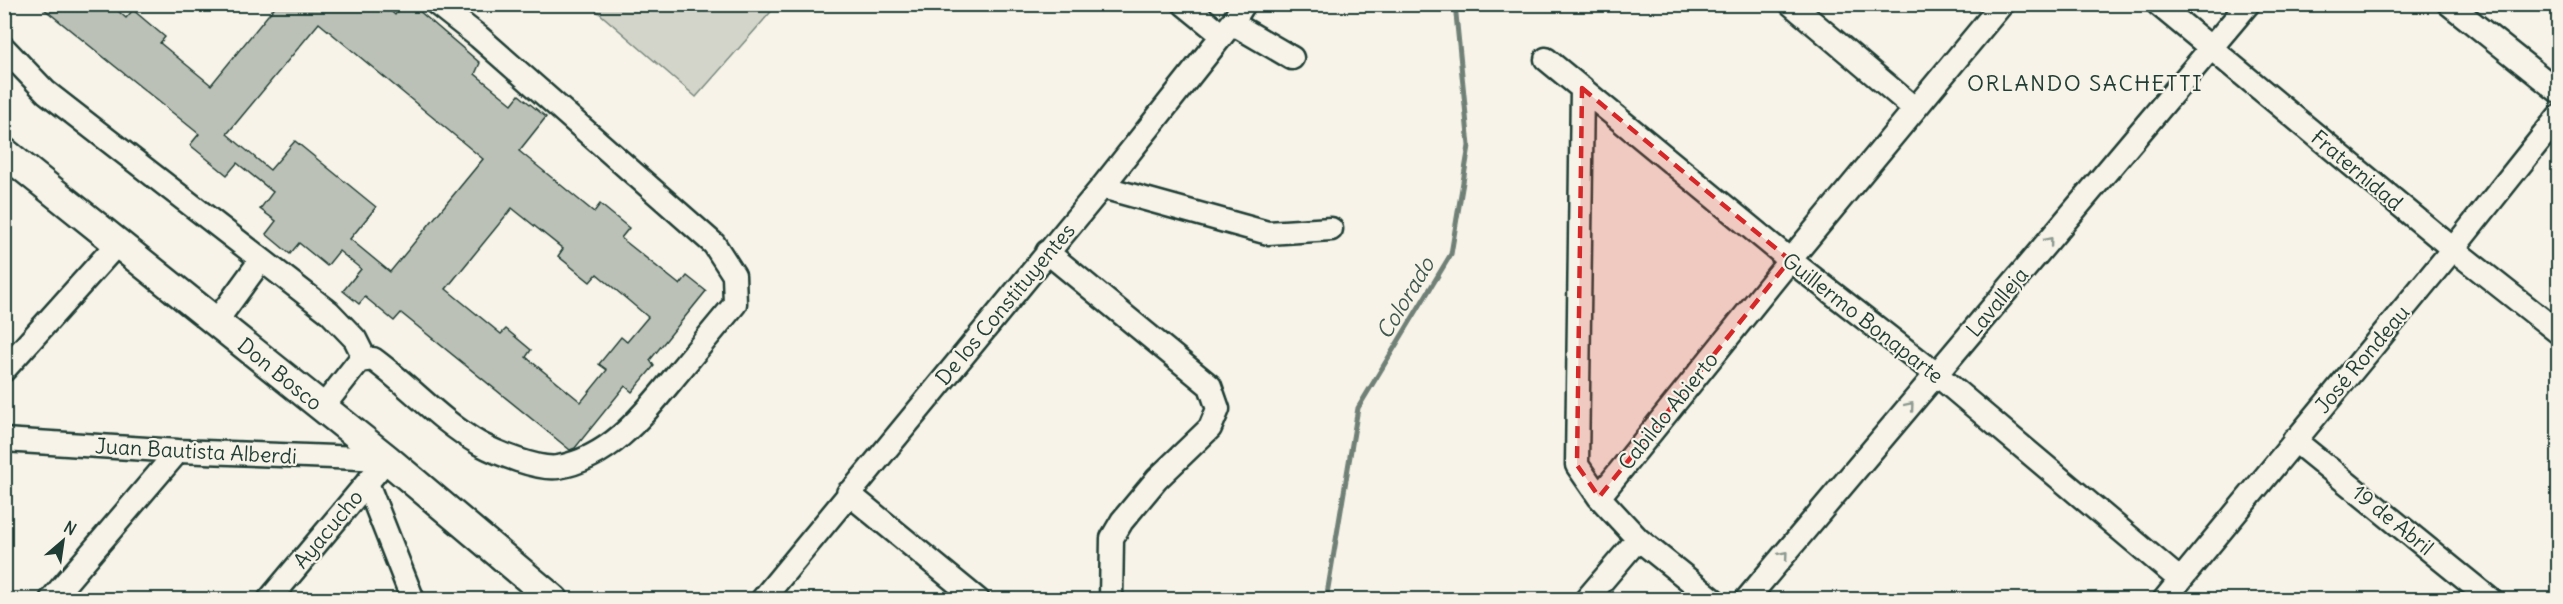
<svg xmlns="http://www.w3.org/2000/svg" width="2563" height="604" font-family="Delius,sans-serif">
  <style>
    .green { fill: #d3d5ca; stroke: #79897f; stroke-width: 1.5 }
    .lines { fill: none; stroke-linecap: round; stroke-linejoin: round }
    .stream { stroke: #6f8077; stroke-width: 5 }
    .building { fill: #bbc1b6; stroke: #1f3d34; stroke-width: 1.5; fill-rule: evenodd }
    .minor-casing { stroke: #1f3d34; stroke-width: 27 }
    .major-casing { stroke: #1f3d34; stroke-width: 33 }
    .minor { stroke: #f7f3e8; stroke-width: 22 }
    .major { stroke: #f7f3e8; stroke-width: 28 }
    .oneway { stroke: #8b988e }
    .marked { fill: #d62828; fill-opacity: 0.2; stroke: #d62828; stroke-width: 4.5; stroke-dasharray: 12 8; stroke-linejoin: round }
    .labels { text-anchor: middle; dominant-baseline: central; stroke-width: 4.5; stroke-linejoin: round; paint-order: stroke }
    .street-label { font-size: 21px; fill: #1f3d34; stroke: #f7f3e8 }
    .neighbourhood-label { font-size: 22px; letter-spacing: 1.5px; fill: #1f3d34; stroke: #f7f3e8 }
    .water-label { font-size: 22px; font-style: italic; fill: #405950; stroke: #f7f3e8 }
  </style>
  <rect width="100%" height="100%" fill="#f7f3e8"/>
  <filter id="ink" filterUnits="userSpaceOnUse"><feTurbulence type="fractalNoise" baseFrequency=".0167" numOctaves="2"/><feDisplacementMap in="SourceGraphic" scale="12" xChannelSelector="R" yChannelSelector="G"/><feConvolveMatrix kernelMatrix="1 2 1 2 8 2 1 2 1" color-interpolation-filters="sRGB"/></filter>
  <g filter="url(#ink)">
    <!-- green -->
    <path class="green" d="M590,5H777L696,97Z"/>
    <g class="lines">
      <!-- stream -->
      <path class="stream" d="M1326,600L1358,408L1451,254L1469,146L1455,4"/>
    </g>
    <!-- building -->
    <path class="building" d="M38,4H110L126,18L133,10L165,37L160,43L211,85L277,4H383L395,15L403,4H411L480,63L475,74L512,104L519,95L546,117L519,151L594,212L600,204L629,228L621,238L680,285L687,276L706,291L650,360L654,366L632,392L625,386L575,448L570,450L401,313L394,321L365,297L359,304L343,291L361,269L339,251L327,266L299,243L290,254L266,234L276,221L260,209L273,192L237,163L227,175L190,145L199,134ZM319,23L483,159L390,272L350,239L376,207L295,141L270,170L227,134ZM512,208L563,249L558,256L590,282L597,274L648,317L627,342L621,337L599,364L607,370L581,402L526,357L531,350L506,329L501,334L446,289Z"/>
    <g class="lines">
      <defs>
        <path id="minor" d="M1184,4L1222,35
          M1791,4L1915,109
          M2158,4L2453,249L2558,332
          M2449,4L2558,91
          M1232,23L1292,58
          M4,48L46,92L329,312L355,339L365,359
          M1546,59L1790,260L1936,374L2179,579
          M1582,88L1577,465L1599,497L1638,539L1714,600
          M1102,187L1268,233L1331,229
          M1047,252L1210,386L1218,409L1210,428L1157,479L1122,521L1112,538L1111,600
          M215,323L261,260
          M4,370L117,244
          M322,408L359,361L373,359C410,386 440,421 480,444C497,453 538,470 558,467C611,458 644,414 677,374C696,351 715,328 735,304L734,275L714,244L479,37L437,4
          M4,440L178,451L387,459
          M2294,440L2491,600
          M367,483L413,600
          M848,493L978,600
          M1599,497L1790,260L2002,4
          M51,600L178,451
          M269,600L387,459
          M762,600L1102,187L1232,23L1244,4
          M1586,600L1638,539
          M1746,600L2248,4
          M2164,600L2453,249L2558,117"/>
        <path id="major" d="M4,152L387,459L554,600"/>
      </defs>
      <!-- minor casing -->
      <use href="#minor" class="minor-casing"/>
      <!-- major casing -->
      <use href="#major" class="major-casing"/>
      <!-- minor -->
      <use href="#minor" class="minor"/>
      <!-- major -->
      <use href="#major" class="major"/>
    </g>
    <!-- one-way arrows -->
    <defs><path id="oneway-chevron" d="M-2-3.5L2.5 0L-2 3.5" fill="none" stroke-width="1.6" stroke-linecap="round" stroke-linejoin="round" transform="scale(1.5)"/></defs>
    <g class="oneway">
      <use href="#oneway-chevron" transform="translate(2049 241) rotate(-50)"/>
      <use href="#oneway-chevron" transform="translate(1910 406) rotate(-50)"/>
      <use href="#oneway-chevron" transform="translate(1784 555) rotate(-50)"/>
    </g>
  </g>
  <!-- marked area -->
  <path class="marked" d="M1582,88L1790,260L1599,497L1577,465Z"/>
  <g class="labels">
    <!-- street labels -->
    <g class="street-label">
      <text transform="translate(2357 170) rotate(40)">Fraternidad</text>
      <text transform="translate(1997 302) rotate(-50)">Lavalleja</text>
      <text transform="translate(1005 304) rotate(-50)">De los Constituyentes</text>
      <text transform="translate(1863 318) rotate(38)">Guillermo Bonaparte</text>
      <text transform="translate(2362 359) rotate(-50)">José Rondeau</text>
      <text transform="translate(280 374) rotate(39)">Don Bosco</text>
      <text transform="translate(1668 411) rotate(-51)">Cabildo Abierto</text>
      <text transform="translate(196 451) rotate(3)">Juan Bautista Alberdi</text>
      <text transform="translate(2393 520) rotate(39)">19 de Abril</text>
      <text transform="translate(328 529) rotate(-50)">Ayacucho</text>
    </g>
    <!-- neighbourhood labels -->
    <g class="neighbourhood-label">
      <text x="2085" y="83">ORLANDO SACHETTI</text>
    </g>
    <!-- water labels -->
    <g class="water-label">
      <text transform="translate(1405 298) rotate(-59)">Colorado</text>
    </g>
  </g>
  <!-- margin -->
  <rect width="2563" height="604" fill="none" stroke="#f7f3e8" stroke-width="24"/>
  <rect x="12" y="12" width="2539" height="580" fill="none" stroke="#1f3d34" stroke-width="2" filter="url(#ink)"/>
  <!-- north arrow -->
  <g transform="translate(63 541) rotate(29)" stroke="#f7f3e8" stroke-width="4.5" paint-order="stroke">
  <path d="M0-4.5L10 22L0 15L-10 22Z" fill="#1f3d34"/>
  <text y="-9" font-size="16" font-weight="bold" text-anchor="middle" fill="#1f3d34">N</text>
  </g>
</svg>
